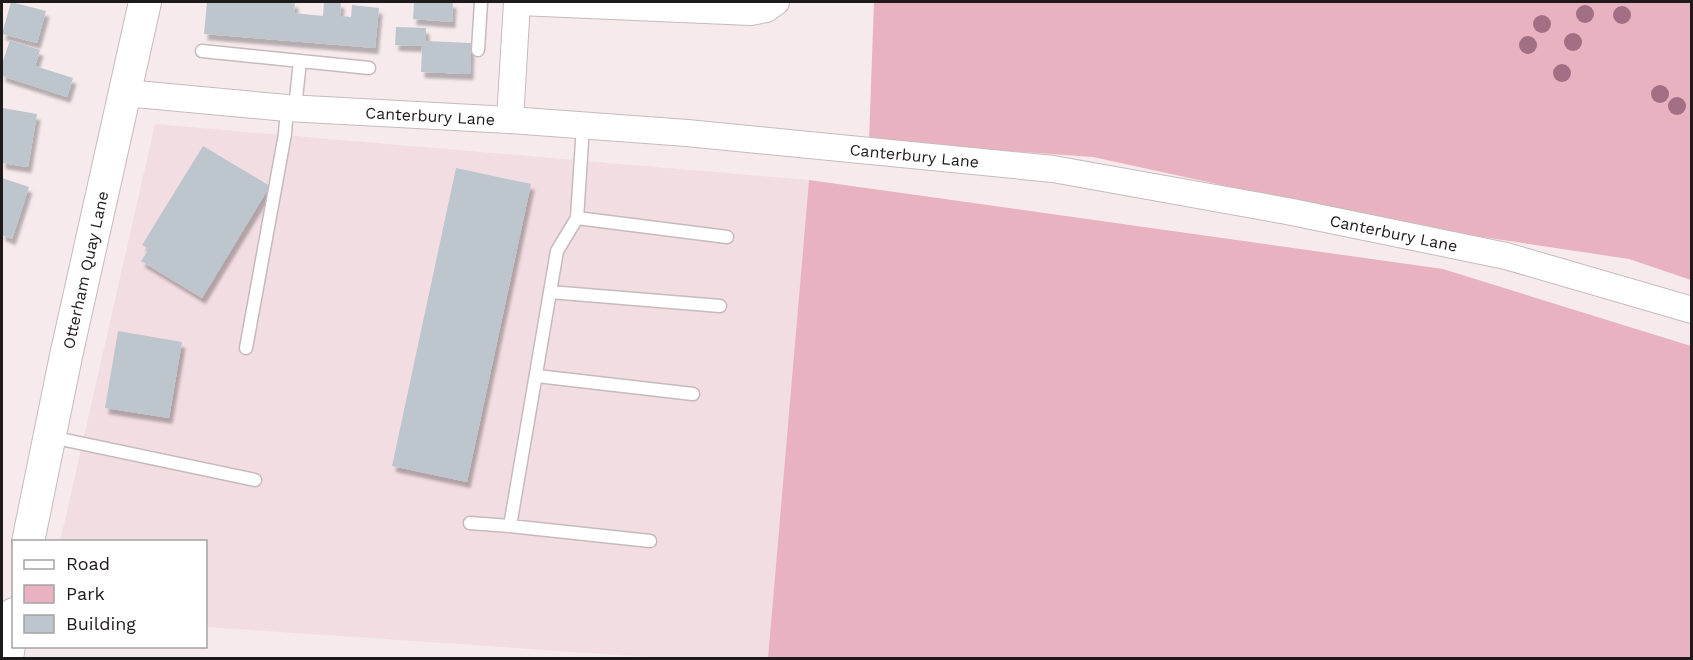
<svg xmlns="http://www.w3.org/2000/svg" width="1693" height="660" font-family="'Work Sans',sans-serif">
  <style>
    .built { fill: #f2dde2 }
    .green { fill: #e8b2c0 }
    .building { fill: #bdc6cd; filter: url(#shadow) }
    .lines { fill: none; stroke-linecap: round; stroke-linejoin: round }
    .service-casing { stroke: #c6babd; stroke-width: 15 }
    .minor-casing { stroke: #c6babd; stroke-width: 28 }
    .tertiary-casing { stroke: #c6babd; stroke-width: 34 }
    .service { stroke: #fff; stroke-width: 12 }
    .minor { stroke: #fff; stroke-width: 26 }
    .tertiary { stroke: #fff; stroke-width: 32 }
    .tree { fill: #a36f84 }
    .labels { text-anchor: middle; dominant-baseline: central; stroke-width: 4.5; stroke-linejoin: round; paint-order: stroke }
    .street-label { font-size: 16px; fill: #1e1a1b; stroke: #fff }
  </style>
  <defs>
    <filter id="shadow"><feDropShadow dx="3.5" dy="6" stdDeviation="1.5" flood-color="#0004"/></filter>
  </defs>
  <rect width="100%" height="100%" fill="#f6eaed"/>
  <!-- built -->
  <path class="built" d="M155,124L809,180L768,658H663L206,627V542H60Z"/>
  <!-- green -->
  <path class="green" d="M874,2H1691V280L1629,259L1410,226L1093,157L869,141Z
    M809,180L1443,269L1691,346V658H768Z"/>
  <!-- building -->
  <path class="building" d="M11,2L46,11L37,43L2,34Z
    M207,2H295L294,13L323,16L324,2H341L340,16L351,17L352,5L379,8L375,48L204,34Z
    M414,2H453L452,22L413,19Z
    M396,27L426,28V41L471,43L470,74L421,72L422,46L395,45Z
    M10,40L40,50L35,66L73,78L67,97L2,76V64Z
    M3,108L37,114L28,167L2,163Z
    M203,146L270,186L202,298L141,261L149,249L142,245Z
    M456,168L531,184L467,482L392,466Z
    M2,178L29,187L12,239L2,235Z
    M118,331L182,342L169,418L105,408Z"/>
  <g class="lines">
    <defs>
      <path id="service" d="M478,50L481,2
        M202,51L369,68
        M295,108L300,61
        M577,218L727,237
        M550,292L720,306
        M246,348L285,134L287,108
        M537,376L693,394
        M51,437L255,480
        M470,523L510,526L557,251L577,218L583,126
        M510,526L650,541"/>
      <g id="minor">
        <path d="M519,2L751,12L766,9L776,2"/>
        <path id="s1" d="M125,93L287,108L510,120L687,133L1053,169L1287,211L1506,256L1692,310"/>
        <path d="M510,120L517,2"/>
      </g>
      <g id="tertiary">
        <path id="s2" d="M28,542L66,356L145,2"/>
        <path d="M7,658L14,614"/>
      </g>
    </defs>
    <!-- service casing -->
    <use href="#service" class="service-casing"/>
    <!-- minor casing -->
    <use href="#minor" class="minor-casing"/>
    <!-- tertiary casing -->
    <use href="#tertiary" class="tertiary-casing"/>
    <!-- service -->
    <use href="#service" class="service"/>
    <!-- minor -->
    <use href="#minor" class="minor"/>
    <!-- tertiary -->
    <use href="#tertiary" class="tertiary"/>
  </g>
  <!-- trees -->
  <g class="tree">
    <circle cx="1585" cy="14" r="9"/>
    <circle cx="1622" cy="15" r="9"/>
    <circle cx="1542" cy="24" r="9"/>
    <circle cx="1573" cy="42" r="9"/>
    <circle cx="1528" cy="45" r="9"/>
    <circle cx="1562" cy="73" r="9"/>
    <circle cx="1660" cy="94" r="9"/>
    <circle cx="1677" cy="106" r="9"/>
  </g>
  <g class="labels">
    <!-- street labels -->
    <g class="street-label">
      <text stroke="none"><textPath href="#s1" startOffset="306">Canterbury Lane</textPath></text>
      <text stroke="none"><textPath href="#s1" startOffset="792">Canterbury Lane</textPath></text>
      <text stroke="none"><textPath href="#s1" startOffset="1278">Canterbury Lane</textPath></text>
      <text stroke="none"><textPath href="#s2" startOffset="278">Otterham Quay Lane</textPath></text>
    </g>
  </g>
  <!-- border -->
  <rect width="1693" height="660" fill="none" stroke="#1e1a1b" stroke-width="6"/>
  <!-- legend -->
  <rect x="12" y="540" width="195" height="108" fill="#ffffff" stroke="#a5a3a4" stroke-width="1.5"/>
  <rect x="24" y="560" width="30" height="9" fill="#ffffff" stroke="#a5a3a4" stroke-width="1.5"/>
  <text x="66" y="570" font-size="18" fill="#1e1a1b">Road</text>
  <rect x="24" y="585" width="30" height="18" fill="#e8b2c0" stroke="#a5a3a4" stroke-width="1.5"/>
  <text x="66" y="600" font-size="18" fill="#1e1a1b">Park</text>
  <rect x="24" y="615" width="30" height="18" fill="#bdc6cd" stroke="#a5a3a4" stroke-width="1.5"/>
  <text x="66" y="630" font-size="18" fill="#1e1a1b">Building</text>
</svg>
